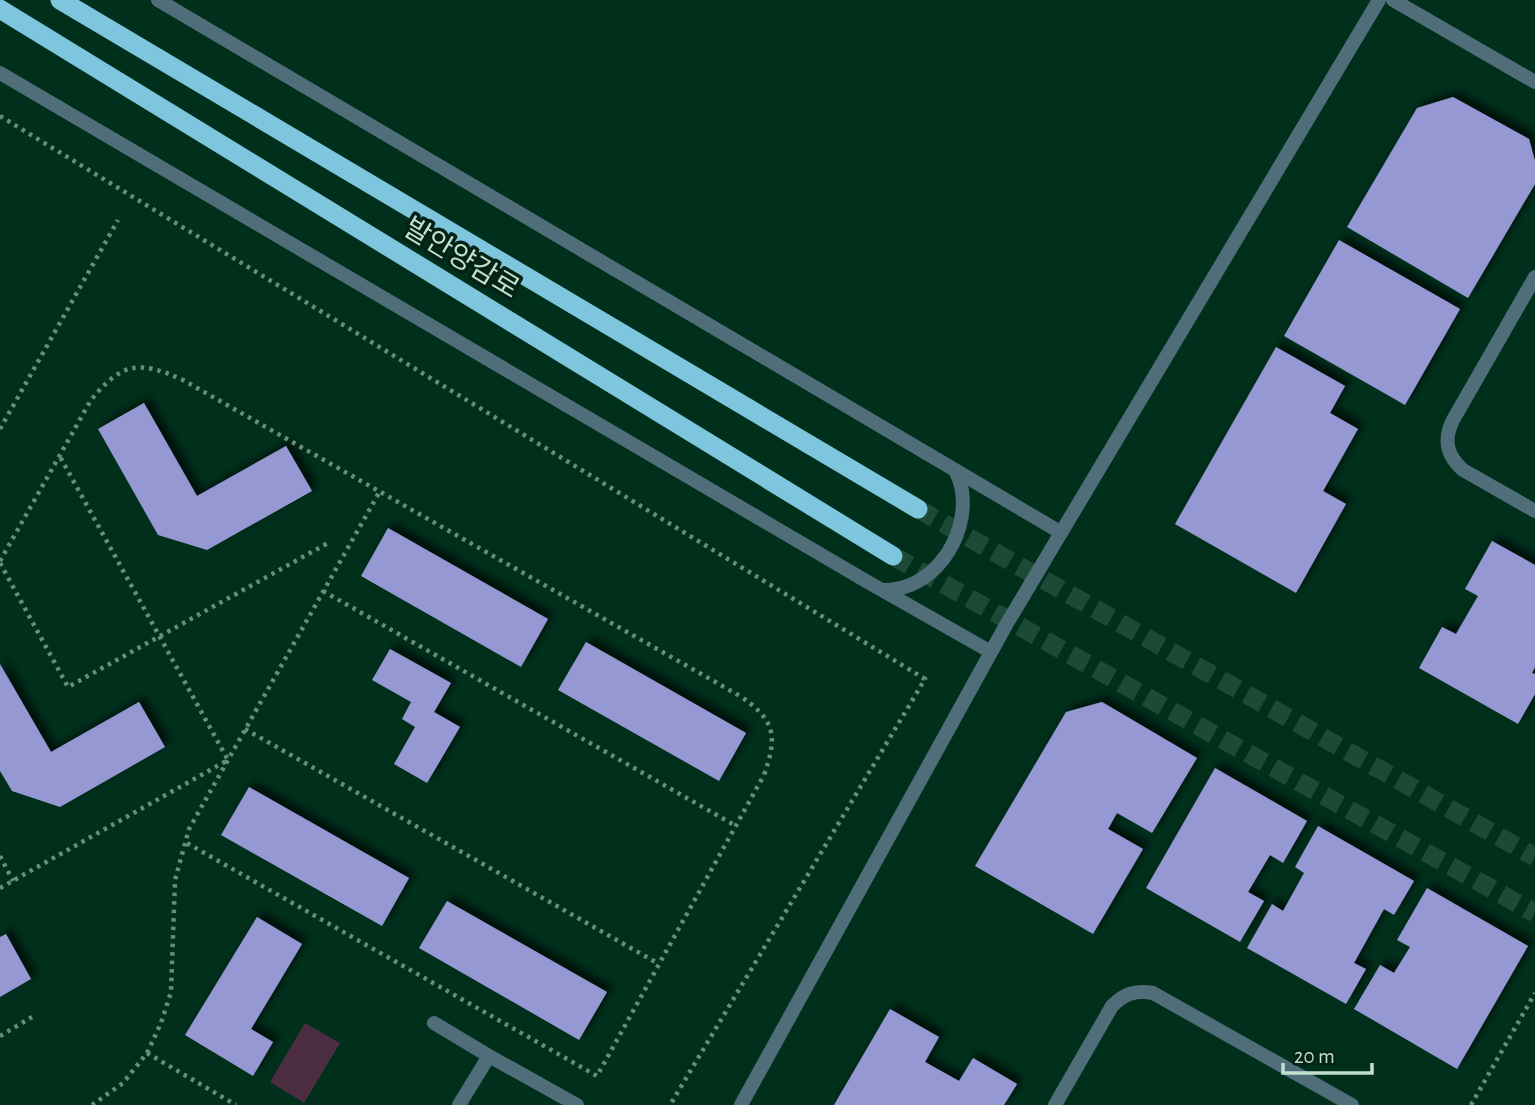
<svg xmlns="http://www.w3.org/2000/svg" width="1535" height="1105" font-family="'Alegreya Sans','Noto Sans KR',sans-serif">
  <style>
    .grass { fill: #4c2c41 }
    .building { fill: #9698d3; filter: url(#shadow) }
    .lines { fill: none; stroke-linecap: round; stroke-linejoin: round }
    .trunk-tunnel { stroke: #1d4937; stroke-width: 19; stroke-dasharray: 19 10; stroke-linecap: butt }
    .path { stroke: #678c7b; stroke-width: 4.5; stroke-dasharray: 3.5 5; stroke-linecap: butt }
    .minor { stroke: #506e79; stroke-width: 14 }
    .tertiary { stroke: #506e79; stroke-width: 14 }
    .trunk { stroke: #7ec6de; stroke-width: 19 }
    .labels { text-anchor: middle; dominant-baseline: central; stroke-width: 7; stroke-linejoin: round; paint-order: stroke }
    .street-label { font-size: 28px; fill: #c2dfcf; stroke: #042316 }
  </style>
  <defs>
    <filter id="shadow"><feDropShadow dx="6" dy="-6" stdDeviation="3.5" flood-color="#0009"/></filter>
  </defs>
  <rect width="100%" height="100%" fill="#002f1c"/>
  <!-- grass -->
  <path class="grass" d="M305,1023L340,1043L304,1103L270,1082Z"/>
  <!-- building -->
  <path class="building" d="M1453,97L1529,139L1535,161V184L1468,298L1347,227L1417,108Z
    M1339,240L1460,309L1405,405L1284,336Z
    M1276,347L1345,386L1330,413L1358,429L1323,491L1346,504L1296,593L1175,524Z
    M144,403L197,496L286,446L312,491L207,550L158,535L98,429Z
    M388,528L548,619L521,667L361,576Z
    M1492,541L1535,565V667L1532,673L1535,674V694L1518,724L1419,668L1442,627L1456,634L1478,596L1465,589Z
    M586,642L746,733L719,781L558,690Z
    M390,649L451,683L434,712L460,727L427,783L394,764L415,727L402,719L411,702L372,680Z
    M0,664L51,752L139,702L165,747L60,807L12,791L0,771Z
    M1102,702L1197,758L1152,833L1117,813L1108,829L1143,849L1093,934L975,866L1066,712Z
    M1215,768L1307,821L1283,863L1270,855L1248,892L1264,901L1240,942L1146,888Z
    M249,787L409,878L382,926L221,835Z
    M1318,826L1414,881L1394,915L1384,909L1354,963L1366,969L1346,1004L1247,948L1272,904L1283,911L1304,873L1295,867Z
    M1427,888L1528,946L1457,1069L1354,1009L1380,965L1394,973L1410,947L1397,940Z
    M447,901L607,992L579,1040L419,948Z
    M257,917L302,944L251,1029L273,1042L253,1076L185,1035Z
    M6,934L31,979L0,997V937Z
    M890,1009L939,1037L925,1062L959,1081L973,1058L1017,1084L1004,1105H834Z"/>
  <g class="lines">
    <!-- trunk-tunnel -->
    <path class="trunk-tunnel" d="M918,509L1535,857
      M893,556L1535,913"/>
    <!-- path -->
    <path class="path" d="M0,116L925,679L670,1105
      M0,429L118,220
      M0,561L91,400C122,362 139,360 183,380L740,696C775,720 778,735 764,775L597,1076L185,842
      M0,563L68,687L328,543
      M323,591L736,826
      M245,729L659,964
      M0,856L13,881
      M0,888L228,760L59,455
      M0,1036L32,1017
      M147,1053L236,1105
      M92,1105L123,1083L147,1053L161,1023L171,992L175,880L189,829L380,491
      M1471,1105L1535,993"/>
    <!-- minor -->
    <path class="minor" d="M1393,0L1535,82
      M1535,277L1453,420C1443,440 1447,456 1463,470L1535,511
      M434,1023L489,1056
      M459,1105L489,1056L577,1105
      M1055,1105L1112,1006C1125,993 1136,990 1153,993L1352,1105"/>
    <!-- tertiary -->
    <path class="tertiary" d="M158,0L1060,532
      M0,73L866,581L991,652
      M882,590C932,592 969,538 962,491C961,484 958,476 955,470
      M741,1105L1006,625L1379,0"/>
    <!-- trunk -->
    <path class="trunk" d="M60,0L918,509
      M0,9L893,556"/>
  </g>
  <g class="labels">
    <!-- street labels -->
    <g class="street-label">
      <text transform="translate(461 259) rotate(31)">발안양감로</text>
    </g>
  </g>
  <!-- scale -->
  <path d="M1283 1063v10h89v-10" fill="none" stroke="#c2dfcf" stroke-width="3.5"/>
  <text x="1294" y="1063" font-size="21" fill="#c2dfcf" stroke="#042316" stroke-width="5" paint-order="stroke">20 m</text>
</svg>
